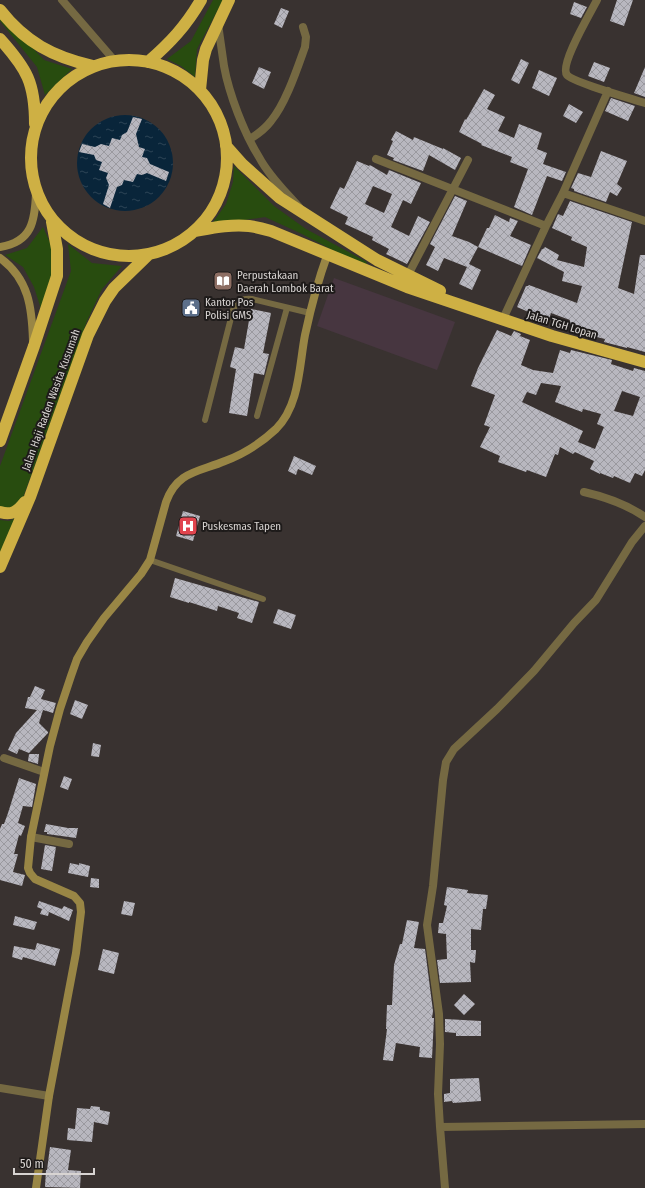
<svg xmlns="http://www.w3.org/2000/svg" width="645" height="1188" font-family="'Fira Sans Condensed',sans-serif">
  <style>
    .education { fill: #473640 }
    .park { fill: #284c0f }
    .water { fill: url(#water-ripples) }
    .building { fill: url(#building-cross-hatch); fill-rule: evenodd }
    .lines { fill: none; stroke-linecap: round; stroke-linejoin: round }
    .lane { stroke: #756942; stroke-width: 6 }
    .street { stroke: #756942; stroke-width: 8 }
    .secondary { stroke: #998645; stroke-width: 8 }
    .highway { stroke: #ceb044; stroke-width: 12 }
    .labels { text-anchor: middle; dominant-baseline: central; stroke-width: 4; stroke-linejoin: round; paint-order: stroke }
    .poi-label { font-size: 11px; fill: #d8d4d2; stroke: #1e1b1a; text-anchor: start }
    .street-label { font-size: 11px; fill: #d8d4d2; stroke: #1e1b1a }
  </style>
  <defs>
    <pattern id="water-ripples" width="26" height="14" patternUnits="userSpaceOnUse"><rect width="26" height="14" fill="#09253a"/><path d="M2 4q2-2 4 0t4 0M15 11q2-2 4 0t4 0" fill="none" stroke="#2c4456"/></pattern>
    <pattern id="building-cross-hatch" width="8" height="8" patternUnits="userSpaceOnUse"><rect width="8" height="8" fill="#b8b7bf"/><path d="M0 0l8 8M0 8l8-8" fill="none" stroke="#9a999f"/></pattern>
  </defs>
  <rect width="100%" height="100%" fill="#393230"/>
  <!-- education -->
  <path class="education" d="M334,278L455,322L437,370L317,326Z"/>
  <!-- park -->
  <path class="park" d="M213,0H223L197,49L195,77L181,66L167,59L191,41Z
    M0,13L44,60L72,69L45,95L37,67L0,21Z
    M234,166L274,206L306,229L367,262L365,267L302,234L265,217L211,225L226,204L233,182Z
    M43,227L57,258L41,309L34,287L23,267L5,255L27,248Z
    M68,244L92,263L122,266L102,289L87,321L20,506L8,511L0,508V466L71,271Z
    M16,518L0,554V520L9,521Z"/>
  <!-- water -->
  <path class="water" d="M77 163a48 48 0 1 1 96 0a48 48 0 1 1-96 0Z"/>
  <!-- building -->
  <path class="building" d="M617,0H633L624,26L610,21Z
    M574,2L587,7L581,18L570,14Z
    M281,8L289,11L282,28L274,24Z
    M521,59L529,63L519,84L511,80Z
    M594,62L610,68L604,82L588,76Z
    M259,67L271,72L264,89L252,83Z
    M645,67V97L634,93Z
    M539,70L557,78L549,96L532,88Z
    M484,89L495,95L487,109L505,117L498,131L514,138L519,124L542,133L537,149L547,153L543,164L566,172L562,181L547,176L532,215L514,207L528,169L510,162L512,157L481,145L482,144L459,132L465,119L466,120Z
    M611,98L635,106L628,121L605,111Z
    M569,104L583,112L576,123L563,116Z
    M133,117L142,119L136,134L139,147L145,149L142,157L147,158L150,164L169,172L166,181L147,173L142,175L137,174L133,182L124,180L122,185L117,187L110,208L103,204L109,185L106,178L108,173L99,170L102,162L96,160L94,155L79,152L82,144L95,147L101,144L109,146L112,138L120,140L122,135L127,132Z
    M396,131L413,140L414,137L443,149V148L461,158L455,170L429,155L423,171L393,160L394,158L387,155L393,141L391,140Z
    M601,151L627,161L617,184L622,188L617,196L610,192L606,202L574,191V189L571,188L578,173L591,177Z
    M357,161L369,166L370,165L387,175L389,170L421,183L411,204L403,200L391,227L409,236L418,216L430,222L407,264L386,254L389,249L372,240L373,237L345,224L348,217L330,208L340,187L344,189ZM373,186L392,194L384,213L365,204Z
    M455,196L467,201L452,236L469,242L478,247L487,228H489L495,215L509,222L510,218L518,221L510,236L531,245L522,266L478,247L469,264L481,270L472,290L459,284L467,267L444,258L438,271L426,265L435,247L430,244Z
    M570,201L632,222L618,288L634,294L640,255H645V352L627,347V348L604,342L605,339L580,333L581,326L569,323L570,320L551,313L548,322L539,319L540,317L517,307L526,286H528L529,285L577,303L582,286L562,281L564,272L537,258L542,249H543L545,247L559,255L557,260L584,267L587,247L571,240L572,237L552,228L558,214L563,216Z
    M251,309L271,313L263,353L269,354L264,375L254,373L247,416L229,413L236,369L230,367L235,347L244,349Z
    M497,330L511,336L514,331L521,334L520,336L530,340L521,365L533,370L553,373L560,350L570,353L571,350L612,360L611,364L633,371L634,368L645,371V470L642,476L635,473L630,483L614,476L613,478L600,473V474L590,469L594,461L575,452L573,454L560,447L558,455L555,454L546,477L527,470L526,472L498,462L500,456L480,447L490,427L484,425L495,395L471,386L478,368ZM541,383L561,386L555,402L582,412L583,409L601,414L597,424L604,427L595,449L578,442L583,431L522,402L527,392L536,395ZM622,391L640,397L633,416L614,411Z
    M294,456L316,466L312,475L298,469L296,475L288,471Z
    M183,511L200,516L193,541L176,536Z
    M175,578L259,602L252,623L237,618L239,613L218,606L217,611L189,602V603L170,597Z
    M278,609L296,615L291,629L273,623Z
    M35,686L45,690L41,699L56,703L53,713L43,710L39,723L48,732V733L29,753L19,749L17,754L8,750L16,733L37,710L25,708L28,697H30Z
    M75,700L88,705L82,719L70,714Z
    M93,743L101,745L99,757L91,756Z
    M29,754H39L38,764L28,761Z
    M64,776L72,779L68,790L60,787Z
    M19,778L36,784L32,807L23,806L18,823L25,826L21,836L19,835L14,854H18L13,872L25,875L22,886L0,880V829L2,824H4L8,813Z
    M46,824L68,828H78L76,838L47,834V832H44Z
    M45,845L56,847L52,871L41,869Z
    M70,863L79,865V863L90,866L88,877L68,873Z
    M91,878L99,879V888L90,887Z
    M447,887L468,890L467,893L488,895L486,909H483L481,930L471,929V950H476L475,963L470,962L471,982L440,983L437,960L447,959L446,934L438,933L439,923H443L447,906L444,905Z
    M39,901L62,909L64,906L73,910L69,921L49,912L48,916L40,914L42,909L37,907Z
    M124,901L135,903L132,916L121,914Z
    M15,916L37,922L34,930L13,925Z
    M407,920L419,922L414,948L425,949L433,1011L432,1018H434L432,1058L419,1057L420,1047L396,1043L393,1061L383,1060L387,1029H386L387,1005H392L394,965L400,944H402Z
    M37,943L60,949L55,966L23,957L22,960L12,957L14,946L35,950Z
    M103,949L119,953L114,974L98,970Z
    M464,994L475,1004L464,1015L454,1005Z
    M445,1019L481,1021V1036H456V1033L445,1032Z
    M479,1078L481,1101L453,1103L452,1101L444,1102V1094L450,1093V1079Z
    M91,1106L100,1107V1110L110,1112L108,1125L94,1122L92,1142L67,1140L68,1128L75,1129L77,1108L90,1109Z
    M50,1147L71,1150L68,1170L81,1171L80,1188L45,1187L46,1170H47Z"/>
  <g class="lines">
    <!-- lane -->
    <path class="lane" d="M257,416L287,308
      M205,420L233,310C237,301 242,298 252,299L310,313
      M150,560L263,599"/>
    <!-- street -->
    <path class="street" d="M62,0L114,60
      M597,0C591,12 559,65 567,75C572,82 633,99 645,103
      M218,24C220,38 222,52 224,66C229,94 244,133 259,157C269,176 285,191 299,207
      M250,139C258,134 265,129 271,121C286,103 297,69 305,47L306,37L303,27
      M376,159L546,226
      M563,193L645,221
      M408,275L468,160
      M503,319L546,226L563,193L608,91
      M584,492C606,497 626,504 645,517
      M4,758L44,772
      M31,837L69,844
      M0,1088L49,1096
      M440,1127L645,1124
      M445,1188L440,1127L438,1094L440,1044L439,1014L427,925L433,886L443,780L446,762L454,749L497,709L534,671L574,623L596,600L632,542L645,526"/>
    <!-- secondary -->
    <path class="secondary" d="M0,247C32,242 35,221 36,193
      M0,258C29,279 32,308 33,341
      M36,1188L49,1096L76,953L81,912L80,903L74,896L35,879L30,873L28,868L31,837L50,746L60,709L71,676L77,659L87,642L104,618L141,574L150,560L166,502C177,471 199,472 225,461C244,454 261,443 276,429C300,405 299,366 305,335C311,307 318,280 328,253"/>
    <!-- highway -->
    <path class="highway" d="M0,10C25,42 53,57 93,66
      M0,39C27,69 35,83 35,124
      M31 158a98 98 0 1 1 196 0a98 98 0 1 1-196 0Z
      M148,62C170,43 186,26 201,0
      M200,90L203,60L206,49L229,0
      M226,146L242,164L280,198L377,260L440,291
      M195,231C212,228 231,224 249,226C256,227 264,229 271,231L407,287L552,336L645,362
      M0,441L34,346L57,276V249L52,222
      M0,512C12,516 18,511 25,502
      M0,567L30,497L88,335L105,301L114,288L148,255"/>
  </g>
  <!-- icons -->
  <defs>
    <symbol id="library-square" viewBox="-11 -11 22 22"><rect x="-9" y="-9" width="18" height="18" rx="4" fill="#8d6e63" stroke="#1e1b1a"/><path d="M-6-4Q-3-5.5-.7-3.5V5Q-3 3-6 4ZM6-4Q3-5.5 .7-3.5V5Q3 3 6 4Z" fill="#fff"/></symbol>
    <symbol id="civic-square" viewBox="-11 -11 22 22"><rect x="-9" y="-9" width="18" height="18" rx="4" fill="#5c6f8a" stroke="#1e1b1a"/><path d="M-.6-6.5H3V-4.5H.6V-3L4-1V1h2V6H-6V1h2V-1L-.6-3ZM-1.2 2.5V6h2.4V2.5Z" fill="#fff"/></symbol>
    <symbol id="hospital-square" viewBox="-11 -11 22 22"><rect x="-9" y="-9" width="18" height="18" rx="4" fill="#e0444e" stroke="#1e1b1a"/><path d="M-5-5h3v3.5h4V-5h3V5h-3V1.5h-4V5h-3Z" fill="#fff"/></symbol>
  </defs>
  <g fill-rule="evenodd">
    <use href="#library-square" x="212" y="270" width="22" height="22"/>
    <use href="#civic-square" x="180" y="297" width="22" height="22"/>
    <use href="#hospital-square" x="177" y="515" width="22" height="22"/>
  </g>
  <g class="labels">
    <!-- poi labels -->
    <g class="poi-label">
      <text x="237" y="275">Perpustakaan<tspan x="237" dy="13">Daerah Lombok Barat</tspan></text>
      <text x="205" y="302">Kantor Pos<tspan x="205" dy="13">Polisi GMS</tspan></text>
      <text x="202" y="526">Puskesmas Tapen</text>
    </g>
    <!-- street labels -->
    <g class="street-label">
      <text transform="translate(562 325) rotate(17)">Jalan TGH Lopan</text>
      <text transform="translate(51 400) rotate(-70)">Jalan Haji Raden Wasita Kusumah</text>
    </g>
  </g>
  <!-- scale -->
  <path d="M14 1168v6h80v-6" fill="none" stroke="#d8d4d2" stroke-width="2"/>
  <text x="20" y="1168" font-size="12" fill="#d8d4d2" stroke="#1e1b1a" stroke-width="3" paint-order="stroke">50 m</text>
</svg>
